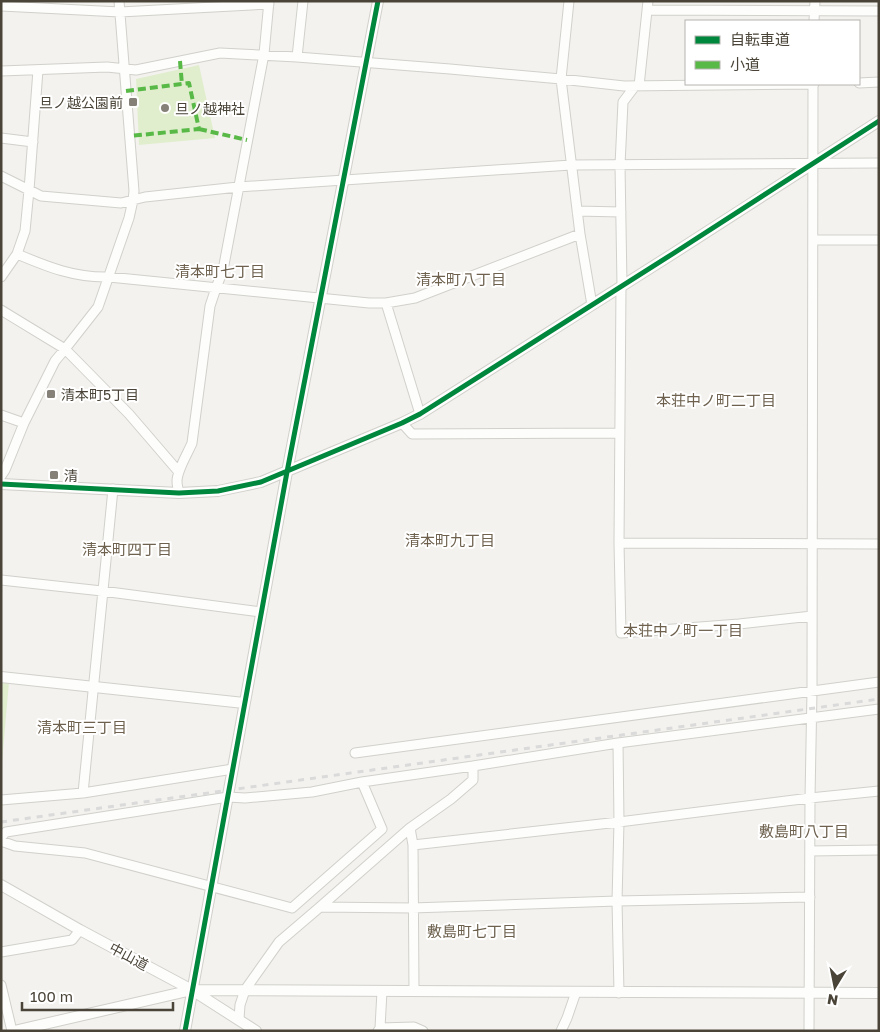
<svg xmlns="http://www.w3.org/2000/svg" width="880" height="1032" font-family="'Golos Text','Noto Sans JP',sans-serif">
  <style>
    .green { fill: #e0eece }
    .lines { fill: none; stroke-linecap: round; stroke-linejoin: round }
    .minor-casing { stroke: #d1d0cb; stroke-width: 11 }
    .tertiary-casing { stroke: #d1d0cb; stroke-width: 12 }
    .minor { stroke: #fdfdfc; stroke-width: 9 }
    .tertiary { stroke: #fdfdfc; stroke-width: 10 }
    .rail { stroke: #dadada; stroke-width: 3; stroke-dasharray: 6 6; stroke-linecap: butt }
    .quiet { stroke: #58b947; stroke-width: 4; stroke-dasharray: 8 4; stroke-linecap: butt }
    .cycleway-casing { stroke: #fff; stroke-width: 8 }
    .cycleway { stroke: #00873e; stroke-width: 5 }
    .poi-dot { fill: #858178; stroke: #fff; stroke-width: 2 }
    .labels { text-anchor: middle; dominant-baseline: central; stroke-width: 4; stroke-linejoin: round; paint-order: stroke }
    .poi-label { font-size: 14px; fill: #4a4438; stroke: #fff; text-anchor: start }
    .street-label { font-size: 14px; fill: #4a4438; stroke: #fff }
    .neighbourhood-label { font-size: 15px; fill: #6e624f; stroke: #fff }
  </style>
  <rect width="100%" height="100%" fill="#f3f2ee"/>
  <!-- green -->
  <path class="green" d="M199,65L215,138L139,145L136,79Z
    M1,681L9,682L1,774Z"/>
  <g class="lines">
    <defs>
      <path id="minor" d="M569,1L561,79L580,234L592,305
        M1,6L120,12L269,4
        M647,10L879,11
        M814,21L815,1
        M297,57L303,1
        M1,71L107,67L136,70L220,53L297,57L450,69L561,79L624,86L814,84
        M859,83L879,82
        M639,86L648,1
        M1,138L33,142
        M1,176L41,196L121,203L145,197L238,187L571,165L879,163
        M577,211L621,212
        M813,240H879
        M17,254C48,267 75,278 109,277L369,303H386L415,298L580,234
        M1,277L17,254L25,231L29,190L38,70
        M622,285L620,165L623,102L635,86
        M621,286L619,543L621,633L739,624L812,616
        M386,303L420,414
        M1,310L65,349L129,414L178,471
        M1,415L24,423
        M402,423L412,434L620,433
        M1,476L5,470L24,423L55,361L65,349L98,307L129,218L133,200L134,191L119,1
        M179,493C178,489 177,485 177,481C177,470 188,453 192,443L210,306L216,288L223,270L264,54L269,1
        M619,543L879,544
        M1,580L102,591L261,612
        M618,743L619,822L617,901L619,993
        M355,753L879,682
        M83,793L113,489
        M1,800L83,793L233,769
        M1,837L6,832L228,797L245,798L312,792L362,782L473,766
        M1,841L15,846L85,853L292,908L382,829L362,782
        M413,845L619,822L810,798L879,791
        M810,851L879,850
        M320,907L410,828
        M1,952L72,940L80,930
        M1,985L12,1031
        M414,991L413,845L410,828L451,799L473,780V766L618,743L879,709
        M239,1019L240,1005L245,990L279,942L320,907L412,908L617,901L810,897
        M380,1028L414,1027L423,1031
        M378,1031L380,1028L382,991
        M561,1031L567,1018L576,992
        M809,1031L810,798L812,691L813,84"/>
      <path id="tertiary" d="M1,484L179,493L218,491L261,482L402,423L420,414L674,253L879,121
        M1,677L244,703
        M1,885L80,930L192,990L256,1031
        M14,1031L192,990L879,993
        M185,1031L287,472L378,1"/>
    </defs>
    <!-- minor casing -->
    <use href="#minor" class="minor-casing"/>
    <!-- tertiary casing -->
    <use href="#tertiary" class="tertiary-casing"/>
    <!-- minor -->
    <use href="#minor" class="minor"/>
    <!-- tertiary -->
    <use href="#tertiary" class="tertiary"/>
    <!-- rail -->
    <path class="rail" d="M1,822L879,699"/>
    <!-- quiet -->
    <path class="quiet" d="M180,61L182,85
      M126,91L189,83L199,129L130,136
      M199,129L247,140"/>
    <defs>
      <path id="cycleway" d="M1,484L179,493L218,491L261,482L402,423L420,414L674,253L879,121
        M185,1031L287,472L378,1"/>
    </defs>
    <!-- cycleway casing -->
    <use href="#cycleway" class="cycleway-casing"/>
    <!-- cycleway -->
    <use href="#cycleway" class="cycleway"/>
  </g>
  <!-- markers -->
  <g class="poi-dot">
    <rect x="128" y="97" width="10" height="10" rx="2.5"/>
    <circle cx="165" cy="108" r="5"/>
    <rect x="46" y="389" width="10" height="10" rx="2.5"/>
    <rect x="49" y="470" width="10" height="10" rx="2.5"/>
  </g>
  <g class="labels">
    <!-- poi labels -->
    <g class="poi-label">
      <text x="123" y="102" text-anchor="end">旦ノ越公園前</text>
      <text x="175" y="108">旦ノ越神社</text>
      <text x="61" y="394">清本町5丁目</text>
      <text x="64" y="475">清</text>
    </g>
    <!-- street labels -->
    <g class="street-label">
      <text transform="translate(129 956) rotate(28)">中山道</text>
    </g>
    <!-- neighbourhood labels -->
    <g class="neighbourhood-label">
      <text x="220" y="271">清本町七丁目</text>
      <text x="461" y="279">清本町八丁目</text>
      <text x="716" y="400">本荘中ノ町二丁目</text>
      <text x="450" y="540">清本町九丁目</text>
      <text x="127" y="549">清本町四丁目</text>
      <text x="683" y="630">本荘中ノ町一丁目</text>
      <text x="82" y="727">清本町三丁目</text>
      <text x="804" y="831">敷島町八丁目</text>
      <text x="472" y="931">敷島町七丁目</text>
    </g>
  </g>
  <!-- border -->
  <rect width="880" height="1032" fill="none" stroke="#4a4438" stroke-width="5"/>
  <!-- legend -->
  <rect x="685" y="20" width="175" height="65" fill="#ffffff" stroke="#b7b4af"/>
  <rect x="695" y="36" width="25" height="8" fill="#00873e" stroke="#b7b4af"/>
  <text x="730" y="45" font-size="15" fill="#4a4438">自転車道</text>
  <rect x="695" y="61" width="25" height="8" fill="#58b947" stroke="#b7b4af"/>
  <text x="730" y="70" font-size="15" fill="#4a4438">小道</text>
  <!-- north arrow -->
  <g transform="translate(835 987) rotate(190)" stroke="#ffffff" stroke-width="4" paint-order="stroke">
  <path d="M0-4L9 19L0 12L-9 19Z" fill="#4a4438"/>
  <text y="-8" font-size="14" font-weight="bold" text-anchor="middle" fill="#4a4438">N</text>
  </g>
  <!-- scale -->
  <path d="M22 1002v8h151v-8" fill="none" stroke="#4a4438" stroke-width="2.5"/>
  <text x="30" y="1002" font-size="15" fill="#4a4438" stroke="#ffffff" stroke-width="4" paint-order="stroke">100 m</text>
</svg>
